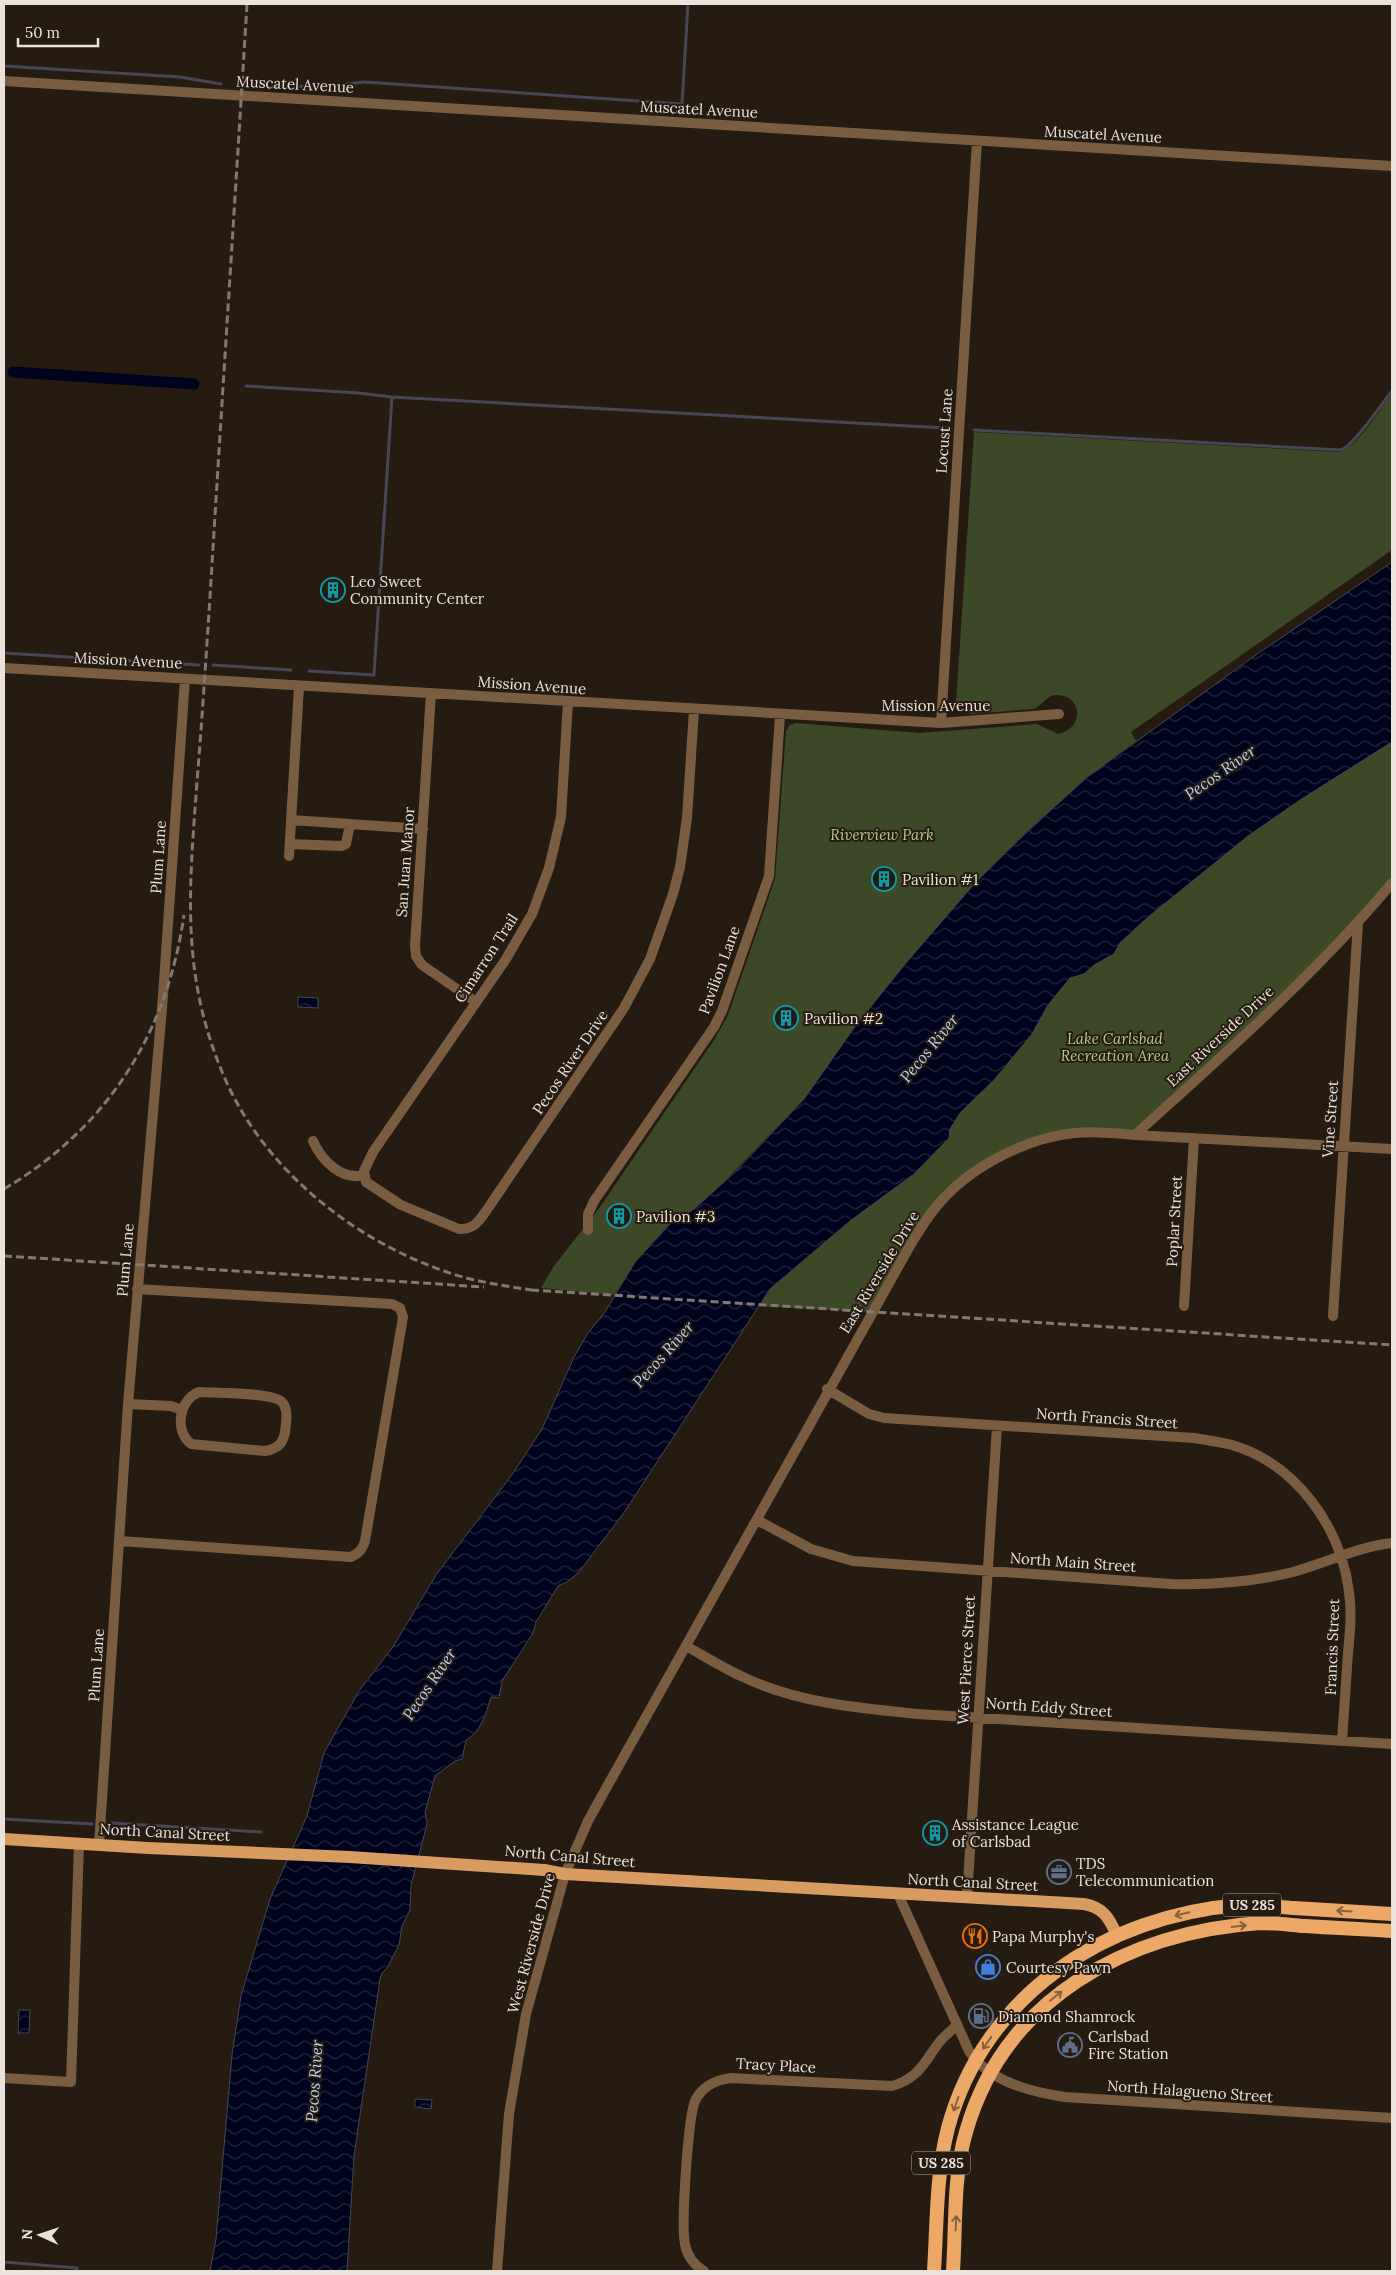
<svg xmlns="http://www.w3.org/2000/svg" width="1396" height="2275" font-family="Lora,serif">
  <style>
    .green { fill: #3c4826 }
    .water { fill: url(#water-waves); stroke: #464656 }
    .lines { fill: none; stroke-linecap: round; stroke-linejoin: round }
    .stream { stroke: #464656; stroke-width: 3 }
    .canal { stroke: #00031d; stroke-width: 11 }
    .minor { stroke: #7a5d41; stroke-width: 10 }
    .primary { stroke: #d89c60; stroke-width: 12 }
    .trunk { stroke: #eba866; stroke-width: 14 }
    .rail { stroke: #837971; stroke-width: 3; stroke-dasharray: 8 4; stroke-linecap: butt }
    .oneway { stroke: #88623c }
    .labels { text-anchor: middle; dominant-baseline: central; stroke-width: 4; stroke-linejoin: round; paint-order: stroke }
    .shield { fill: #261b11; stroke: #afa69e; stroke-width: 1 }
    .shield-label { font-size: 14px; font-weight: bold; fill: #eae2db }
    .street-label { font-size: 15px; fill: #eae2db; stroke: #261b11 }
    .poi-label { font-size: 15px; fill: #eae2db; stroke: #261b11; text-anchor: start }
    .park-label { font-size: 15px; font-style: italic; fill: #b4cc88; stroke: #261b11 }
    .water-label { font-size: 16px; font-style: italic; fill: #bad2f6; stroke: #261b11 }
  </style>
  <defs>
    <pattern id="water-waves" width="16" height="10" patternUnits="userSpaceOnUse" patternTransform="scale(1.25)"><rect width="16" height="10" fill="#00031d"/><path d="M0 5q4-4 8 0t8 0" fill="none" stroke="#25273d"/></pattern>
  </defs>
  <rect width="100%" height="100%" fill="#261b11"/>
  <!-- green -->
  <path class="green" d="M1392,393V550L1131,732L1136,741L1086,778L1025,833L975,883L856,1025L804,1099L712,1194L694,1209L670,1223L635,1262L614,1295L541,1288L554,1266L600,1207L714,1040L728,1015L775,879L786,731L790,725L796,723L919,733L1037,724L1058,734C1086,728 1082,693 1055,695C1045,697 1042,706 1033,709L970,714L969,702L956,703L974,432L1339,452C1355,450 1382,407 1392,393Z
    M1392,742V883L1358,923L1135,1135L1093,1132L1017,1149L942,1199L871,1312L758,1306L770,1289L850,1221L914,1174L949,1138L950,1129L960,1113L994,1080L1032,1034L1048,1005L1070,978L1084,974L1094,965L1114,954L1120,943L1147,918L1248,836L1300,800Z"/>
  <!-- water -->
  <path class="water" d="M1392,562V742L1300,800L1248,836L1147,918L1120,943L1114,954L1094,965L1084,974L1070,978L1048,1005L1032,1034L994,1080L960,1113L950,1129L949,1138L914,1174L850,1221L770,1289L623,1514L579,1572L567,1582L558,1586L536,1622L533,1633L502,1681L499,1698L491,1697C486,1713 481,1732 466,1740L462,1759L455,1761L435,1776L425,1812L427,1824L411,1885L410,1910L402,1926L399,1945L387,1968L382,1973L380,1979L354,2156L347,2271H210L216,2239L232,2055L241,1996L270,1899L307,1816L324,1753L359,1691L393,1647L436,1575L514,1472L542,1429L574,1357L588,1333L605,1312L635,1262L671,1223L694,1209L734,1173L804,1099L856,1025L905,964L975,883L1026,833L1086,778L1253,657Z
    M298,997L318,998V1008L298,1007Z
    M19,2010H30L29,2033H18Z
    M415,2099L432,2100L431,2109L415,2107Z"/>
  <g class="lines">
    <!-- stream -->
    <path class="stream" d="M4,66L180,77L221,84
      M248,87H252
      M269,87L333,86L364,82L682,104L688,4
      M246,386L359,393L392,397L374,675L309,671
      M392,397L945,428
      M974,430L1341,450C1353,447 1383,402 1392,391
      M4,653L199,665
      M213,665L291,670
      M4,1819L92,1824
      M112,1823L261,1832
      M4,2262L77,2268L76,2271"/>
    <!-- canal -->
    <path class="canal" d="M13,372L194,384"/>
    <!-- minor -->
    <path class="minor" d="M4,81L1392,166
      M4,668L941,723L1059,714
      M431,693L415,946L416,956L422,965L476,1002
      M568,702L561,817L549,868L532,914L506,959L373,1152L364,1171L366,1182L401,1205L459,1229C472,1229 476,1225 484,1214L624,1008L650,959L673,894L680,867L687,818L694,710
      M941,723L977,141
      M291,820L423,829
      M290,844L341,846L346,844L350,824
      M289,856L299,686
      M1135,1135L1392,1149
      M313,1141C322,1161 342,1181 364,1175
      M588,1230V1214L594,1201L714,1027L722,1011L769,876L780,715
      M1184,1306L1194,1138
      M1333,1316L1358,923
      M827,1389L869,1414L884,1418L1194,1438C1207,1440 1220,1442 1232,1445C1297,1464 1341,1528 1349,1592C1352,1612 1350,1633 1348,1653C1346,1683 1344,1712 1342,1741
      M199,1392C215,1393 272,1392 282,1402C289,1410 286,1423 285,1432C283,1444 277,1449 265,1451L191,1444C174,1430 179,1400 199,1392Z
      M128,1404L171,1406L182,1410
      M757,1520L811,1549L853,1561L1171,1584C1212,1585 1253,1582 1293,1572C1326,1563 1357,1547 1392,1543
      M120,1541L351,1557C359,1553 362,1550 365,1541L403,1317L400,1308L392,1304L137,1289
      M686,1646C704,1656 723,1668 743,1677C798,1703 858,1708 918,1714L1392,1744
      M99,1845L128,1404L163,996L185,679
      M898,1894L969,2051C989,2082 1032,2092 1065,2097L1392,2118
      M967,1897L997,1426
      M4,2078L71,2082L79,1844
      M497,2271L509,2114L526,2014L565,1874L588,1821L609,1783L911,1244C920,1229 930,1213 942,1200C974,1165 1027,1138 1074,1133C1094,1131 1115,1133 1135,1135C1224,1054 1315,975 1392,883
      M704,2271C694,2265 687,2256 685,2244C681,2225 688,2113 696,2099C704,2085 716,2080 731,2078L892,2086C921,2078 925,2059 942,2039C947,2034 952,2030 957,2025"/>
    <!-- primary -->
    <path class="primary" d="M4,1839L148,1848L350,1857L544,1870L565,1874L1084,1904C1103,1907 1110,1919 1117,1936"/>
    <!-- trunk -->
    <path class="trunk" d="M934,2271C937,2224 936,2174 948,2128C984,1994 1107,1915 1241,1905C1258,1904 1277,1907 1294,1908C1327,1910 1359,1912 1392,1914
      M953,2271C956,2226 953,2176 966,2132C1004,1998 1128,1932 1260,1923C1275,1923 1291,1925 1305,1926C1334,1928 1363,1929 1392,1931"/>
    <!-- rail -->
    <path class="rail" d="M247,4C235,201 222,399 210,597C206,658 202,720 197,782C189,891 180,977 226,1081C266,1170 352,1239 444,1271C474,1282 506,1286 538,1291
      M4,1189C107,1128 167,1034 184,915
      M4,1256L484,1287
      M531,1290L1392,1345"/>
  </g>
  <!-- one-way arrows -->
  <defs><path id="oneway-shaft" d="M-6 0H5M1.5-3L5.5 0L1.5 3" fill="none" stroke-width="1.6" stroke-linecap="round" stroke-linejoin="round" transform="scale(1.25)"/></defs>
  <g class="oneway">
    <use href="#oneway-shaft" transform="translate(1344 1911) rotate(-176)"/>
    <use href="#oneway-shaft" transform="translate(1182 1914) rotate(167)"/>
    <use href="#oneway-shaft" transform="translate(1239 1926) rotate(-7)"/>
    <use href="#oneway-shaft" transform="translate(1056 1996) rotate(-39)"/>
    <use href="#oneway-shaft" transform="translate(987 2043) rotate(125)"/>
    <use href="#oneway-shaft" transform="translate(956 2104) rotate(109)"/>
    <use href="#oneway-shaft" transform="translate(956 2223) rotate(-87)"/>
  </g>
  <!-- icons -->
  <defs>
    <symbol id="building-ring" viewBox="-11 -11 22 22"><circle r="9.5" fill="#261b11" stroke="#0f9aa8" stroke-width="1.5"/><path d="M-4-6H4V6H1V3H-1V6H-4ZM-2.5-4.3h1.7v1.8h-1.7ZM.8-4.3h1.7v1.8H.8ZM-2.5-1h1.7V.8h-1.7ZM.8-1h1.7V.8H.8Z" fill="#0f9aa8"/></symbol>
    <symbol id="office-ring" viewBox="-11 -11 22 22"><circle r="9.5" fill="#261b11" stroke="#5c6f8a" stroke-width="1.5"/><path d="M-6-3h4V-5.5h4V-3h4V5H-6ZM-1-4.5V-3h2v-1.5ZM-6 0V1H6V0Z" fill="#5c6f8a"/></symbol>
    <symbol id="restaurant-ring" viewBox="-11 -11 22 22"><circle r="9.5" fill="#261b11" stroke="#e8710a" stroke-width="1.5"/><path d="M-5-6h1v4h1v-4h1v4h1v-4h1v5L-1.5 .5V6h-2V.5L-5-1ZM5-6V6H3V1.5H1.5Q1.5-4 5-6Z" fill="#e8710a"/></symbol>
    <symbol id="shop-ring" viewBox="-11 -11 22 22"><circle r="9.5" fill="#261b11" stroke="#3f7fe0" stroke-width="1.5"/><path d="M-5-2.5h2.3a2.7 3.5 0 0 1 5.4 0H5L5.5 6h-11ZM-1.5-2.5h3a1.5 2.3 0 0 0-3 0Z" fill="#3f7fe0"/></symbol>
    <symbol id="fuel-ring" viewBox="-11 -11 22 22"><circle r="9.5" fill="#261b11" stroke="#5c6f8a" stroke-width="1.5"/><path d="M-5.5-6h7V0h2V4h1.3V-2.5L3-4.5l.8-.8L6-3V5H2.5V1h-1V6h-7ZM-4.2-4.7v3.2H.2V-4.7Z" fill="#5c6f8a"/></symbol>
    <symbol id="civic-ring" viewBox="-11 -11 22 22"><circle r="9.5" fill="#261b11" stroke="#5c6f8a" stroke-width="1.5"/><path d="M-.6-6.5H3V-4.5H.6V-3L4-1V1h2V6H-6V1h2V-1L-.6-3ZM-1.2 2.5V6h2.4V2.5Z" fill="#5c6f8a"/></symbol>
  </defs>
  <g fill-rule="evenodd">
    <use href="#building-ring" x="319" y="576" width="28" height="28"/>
    <use href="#building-ring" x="870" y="865" width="28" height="28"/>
    <use href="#building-ring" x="772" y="1004" width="28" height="28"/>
    <use href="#building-ring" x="605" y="1202" width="28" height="28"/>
    <use href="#building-ring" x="921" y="1819" width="28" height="28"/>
    <use href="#office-ring" x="1045" y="1858" width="28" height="28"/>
    <use href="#restaurant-ring" x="961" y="1922" width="28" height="28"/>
    <use href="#shop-ring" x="974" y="1953" width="28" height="28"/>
    <use href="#fuel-ring" x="967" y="2002" width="28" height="28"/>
    <use href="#civic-ring" x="1056" y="2031" width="28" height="28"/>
  </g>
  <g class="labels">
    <!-- shield labels -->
    <g class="shield">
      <rect x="1223" y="1893.5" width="58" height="23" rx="4"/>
      <rect x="912" y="2151.5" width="58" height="23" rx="4"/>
    </g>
    <g class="shield-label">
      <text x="1252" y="1905">US 285</text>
      <text x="941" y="2163">US 285</text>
    </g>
    <!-- street labels -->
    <g class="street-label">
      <text transform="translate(295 84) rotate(3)">Muscatel Avenue</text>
      <text transform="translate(699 109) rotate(3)">Muscatel Avenue</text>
      <text transform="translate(1103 134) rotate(3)">Muscatel Avenue</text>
      <text transform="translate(944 431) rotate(-86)">Locust Lane</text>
      <text transform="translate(128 660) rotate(3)">Mission Avenue</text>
      <text transform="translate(532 685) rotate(4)">Mission Avenue</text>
      <text x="936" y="705">Mission Avenue</text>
      <text transform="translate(158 857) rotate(-86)">Plum Lane</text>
      <text transform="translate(405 862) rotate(-86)">San Juan Manor</text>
      <text transform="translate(486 958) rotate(-57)">Cimarron Trail</text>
      <text transform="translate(719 970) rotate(-70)">Pavilion Lane</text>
      <text transform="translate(1220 1036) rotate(-43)">East Riverside Drive</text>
      <text transform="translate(570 1062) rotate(-56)">Pecos River Drive</text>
      <text transform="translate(1330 1119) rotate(-86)">Vine Street</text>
      <text transform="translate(1174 1221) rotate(-87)">Poplar Street</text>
      <text transform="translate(125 1260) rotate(-85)">Plum Lane</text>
      <text transform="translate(879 1272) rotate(-59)">East Riverside Drive</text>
      <text transform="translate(1107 1418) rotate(4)">North Francis Street</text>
      <text transform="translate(1073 1562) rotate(4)">North Main Street</text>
      <text transform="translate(1332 1647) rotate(-88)">Francis Street</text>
      <text transform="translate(966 1660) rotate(-87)">West Pierce Street</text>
      <text transform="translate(96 1665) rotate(-86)">Plum Lane</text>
      <text transform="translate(1049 1707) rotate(4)">North Eddy Street</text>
      <text transform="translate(165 1832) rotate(3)">North Canal Street</text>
      <text transform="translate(570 1856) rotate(5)">North Canal Street</text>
      <text transform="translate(973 1882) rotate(3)">North Canal Street</text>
      <text transform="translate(531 1943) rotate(-75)">West Riverside Drive</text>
      <text transform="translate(776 2065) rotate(3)">Tracy Place</text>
      <text transform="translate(1190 2091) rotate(4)">North Halagueno Street</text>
    </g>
    <!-- poi labels -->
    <g class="poi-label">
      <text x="350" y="581">Leo Sweet<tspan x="350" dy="17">Community Center</tspan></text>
      <text x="902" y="879">Pavilion #1</text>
      <text x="804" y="1018">Pavilion #2</text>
      <text x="636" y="1216">Pavilion #3</text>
      <text x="952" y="1824">Assistance League<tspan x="952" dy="17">of Carlsbad</tspan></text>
      <text x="1076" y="1863">TDS<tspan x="1076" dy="17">Telecommunication</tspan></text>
      <text x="992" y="1936">Papa Murphy's</text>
      <text x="1006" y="1967">Courtesy Pawn</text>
      <text x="998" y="2016">Diamond Shamrock</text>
      <text x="1088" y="2036">Carlsbad<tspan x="1088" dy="17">Fire Station</tspan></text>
    </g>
    <!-- park labels -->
    <g class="park-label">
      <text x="882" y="834">Riverview Park</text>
      <text x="1115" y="1038">Lake Carlsbad<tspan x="1115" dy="17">Recreation Area</tspan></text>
    </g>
    <!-- water labels -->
    <g class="water-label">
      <text transform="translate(1220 772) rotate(-35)">Pecos River</text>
      <text transform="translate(929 1048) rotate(-51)">Pecos River</text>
      <text transform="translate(663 1354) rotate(-48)">Pecos River</text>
      <text transform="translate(429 1684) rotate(-56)">Pecos River</text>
      <text transform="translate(314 2081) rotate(-86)">Pecos River</text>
    </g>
  </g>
  <!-- border -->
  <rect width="1396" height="2275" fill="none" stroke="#eae2db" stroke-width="10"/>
  <!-- north arrow -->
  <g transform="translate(40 2235) rotate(273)" stroke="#261b11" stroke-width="4" paint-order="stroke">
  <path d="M0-4L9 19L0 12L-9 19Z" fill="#eae2db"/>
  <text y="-8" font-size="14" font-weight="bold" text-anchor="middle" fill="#eae2db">N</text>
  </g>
  <!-- scale -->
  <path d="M18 38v8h80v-8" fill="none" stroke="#eae2db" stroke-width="2.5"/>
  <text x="25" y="38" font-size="15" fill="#eae2db" stroke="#261b11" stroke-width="4" paint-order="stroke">50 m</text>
</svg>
